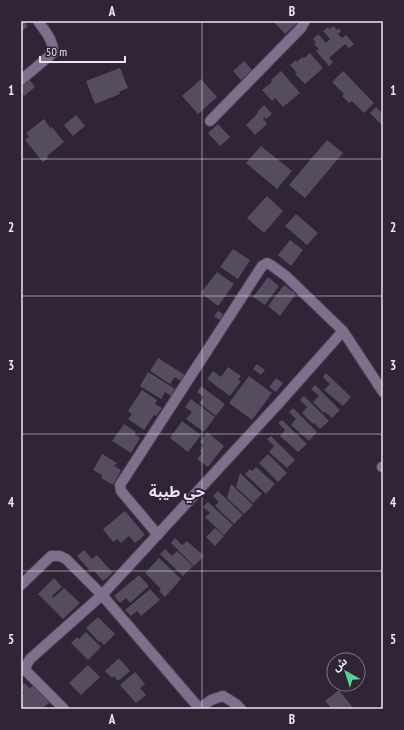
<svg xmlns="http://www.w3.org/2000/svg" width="404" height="730" font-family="'PT Sans Narrow','Noto Sans Arabic',sans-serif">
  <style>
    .building { fill: #564c5f }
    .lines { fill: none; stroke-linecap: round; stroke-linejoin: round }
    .minor-casing { stroke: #494051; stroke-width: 12 }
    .minor { stroke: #7f6f8c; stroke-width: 10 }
    .grid { fill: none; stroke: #ebe5f0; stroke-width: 1; stroke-opacity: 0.55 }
    .labels { text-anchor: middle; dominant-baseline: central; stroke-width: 4; stroke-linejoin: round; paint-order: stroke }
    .neighbourhood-label { font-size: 15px; font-weight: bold; fill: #ebe5f0; stroke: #2f2537 }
    .neatline { fill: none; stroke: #ebe5f0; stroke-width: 1.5 }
    .grid-label { font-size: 13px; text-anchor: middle; font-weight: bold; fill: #ebe5f0 }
  </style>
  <rect width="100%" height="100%" fill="#2f2537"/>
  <!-- building -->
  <path class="building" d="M21,21H23L28,26L21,32Z
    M273,21H299L285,34Z
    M333,26L337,30L339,29L341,31L338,34L342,38L346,35L354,44L349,48L345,44L329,58L333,62L329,66L316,51L319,49L314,44L316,43L313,39L318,34L326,43L330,39L323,31L328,27L330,29Z
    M310,53L323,68L305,84L295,74L297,73L290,65L296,60L297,62L302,57L304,58Z
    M244,61L252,70L241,80L233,71Z
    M120,68L128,88L119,92L120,94L95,104L86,81Z
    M281,71L300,93L283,107L275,98L272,101L262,90L272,82L271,80Z
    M343,71L374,103L364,113L352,101L349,103L342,96L344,94L332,82Z
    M29,79L35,87L24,96L21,92V86Z
    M201,79L217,97L198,114L182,96Z
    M264,105L272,114L266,119L264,117L263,118L267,124L255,135L246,125L258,113L257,112Z
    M376,107L383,114V126L370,113Z
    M76,115L85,126L73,136L64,125Z
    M44,119L50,128L52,127L64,142L47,156L48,158L43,162L25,140L29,137L26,133Z
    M218,124L230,137L220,146L208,133Z
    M327,140L343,153L305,198L289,185Z
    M261,146L292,171L277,189L246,163Z
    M267,196L283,211L264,233L247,218Z
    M296,214L318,233L307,245L285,226Z
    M290,240L303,250L291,266L278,255Z
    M233,249L250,260L238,279L220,267Z
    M217,272L234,284L218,306L201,293Z
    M268,277L279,286L265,305L253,297Z
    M284,285L296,294L280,316L268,306Z
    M218,311L223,314L220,320L214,316Z
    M158,358L185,375L181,381L175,377L170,384L150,371Z
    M257,364L265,370L261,375L253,369Z
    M228,367L241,376L238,380L241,381L230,396L207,379L213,371L221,377Z
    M148,372L175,389L171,396L165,392L161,399L140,386Z
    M326,373L351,397L343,406L324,390L330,384L323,377Z
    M249,376L272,393L252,420L229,403Z
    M276,378L283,383L276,392L269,387Z
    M315,385L340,410L332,418L325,412L324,413L313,402L319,396L311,389Z
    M201,386L225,404L216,416L199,403L204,397L197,392Z
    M142,390L157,400L155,404L162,408L156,416L154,415L144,430L128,419L132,414L128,411Z
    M304,396L329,421L320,429L314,423L313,424L302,413L307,407L300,400Z
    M191,399L215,417L204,432L186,419L192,412L185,407Z
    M293,408L317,432L309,441L291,425L296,419L289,412Z
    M282,420L307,444L298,452L280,436L285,430L278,423Z
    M182,421L201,435L188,452L170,438Z
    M124,424L136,432L134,434L140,438L131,453L112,441Z
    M207,432L224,446L208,467L197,459L202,453L200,451L204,445L200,442Z
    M271,436L295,460L287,468L269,452L274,446L267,439Z
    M102,454L117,463L114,466L121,470L113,485L101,478L102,475L93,470Z
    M268,454L287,473L278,482L259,463Z
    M256,467L275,484L266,494L245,474L250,469L252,471Z
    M240,473L262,494L253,503L236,487Z
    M231,484L253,505L244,514L227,498Z
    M218,491L243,515L234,524L215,506L219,502L213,496Z
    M208,502L233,525L224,535L205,517L210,513L203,507Z
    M125,511L145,535L135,543L129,536L121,543L117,539L113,542L103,529Z
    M215,528L224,536L215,546L206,537Z
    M175,538L182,545L187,541L204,556L194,566L171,543Z
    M165,549L172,556L177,551L193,566L183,576L160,554Z
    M84,550L92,559L97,555L113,573L103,581L93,570L91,572L77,556Z
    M159,558L181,579L165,597L159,591L161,589L145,573Z
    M139,575L149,586L130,603L126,598L120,603L114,596Z
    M54,578L62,587L52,596L53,598L64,588L80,603L63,619L38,594Z
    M150,589L160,600L141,616L137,611L131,616L125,610Z
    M98,617L115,634L104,645L100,641L99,642L86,628Z
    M86,632L101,647L88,660L71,643L77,637L79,639Z
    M119,658L130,671L118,681L114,676L112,678L105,671Z
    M88,665L100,677L81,695L69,683Z
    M135,672L145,684L140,688L146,695L136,703L120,685Z
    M24,683L30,688L35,684L50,702L42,709H21V696L24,693L21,690V686Z
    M339,690L354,709H332L325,701Z"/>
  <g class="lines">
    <defs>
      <path id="minor" d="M21,80L53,53C54,41 45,31 38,21
        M210,121L301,28L305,21
        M382,467H383
        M158,535L121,491L120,485L262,266L267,263L271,265L286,276L343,331L383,392
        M21,585L51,556H60L66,559L102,595L199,708L203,709
        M64,709L26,671V666L30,659L102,595L279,403L343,331
        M199,709L211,700L223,696L236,704L241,709"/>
    </defs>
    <!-- minor casing -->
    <use href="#minor" class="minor-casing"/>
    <!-- minor -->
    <use href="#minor" class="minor"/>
  </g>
  <!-- grid -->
  <path class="grid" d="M202,21V709M21,159H383M21,296H383M21,434H383M21,571H383"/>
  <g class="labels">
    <!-- neighbourhood labels -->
    <g class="neighbourhood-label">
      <text x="177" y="491">حي طيبة</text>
    </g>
  </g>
  <!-- border -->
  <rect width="404" height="730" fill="none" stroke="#2f2537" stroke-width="44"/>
  <!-- north arrow -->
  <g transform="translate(346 672) rotate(321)"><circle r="19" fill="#2f2537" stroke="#7a7281"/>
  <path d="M0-3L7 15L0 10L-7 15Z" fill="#53d396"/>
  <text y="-6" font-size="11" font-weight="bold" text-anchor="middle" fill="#ebe5f0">ش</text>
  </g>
  <!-- scale -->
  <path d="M40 56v6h85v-6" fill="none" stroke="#ebe5f0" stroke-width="2"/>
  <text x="46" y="56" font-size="12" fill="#ebe5f0" stroke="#2f2537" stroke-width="3" paint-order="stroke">50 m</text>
  <rect x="22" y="22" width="360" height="686" class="neatline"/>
  <g class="grid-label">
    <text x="112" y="16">A</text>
    <text x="292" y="16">B</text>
    <text x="11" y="95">1</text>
    <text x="393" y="95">1</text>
    <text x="11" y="232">2</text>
    <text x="393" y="232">2</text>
    <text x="11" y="370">3</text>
    <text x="393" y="370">3</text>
    <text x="11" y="507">4</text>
    <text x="393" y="507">4</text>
    <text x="11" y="644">5</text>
    <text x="393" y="644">5</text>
    <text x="112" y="724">A</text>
    <text x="292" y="724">B</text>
  </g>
</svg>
